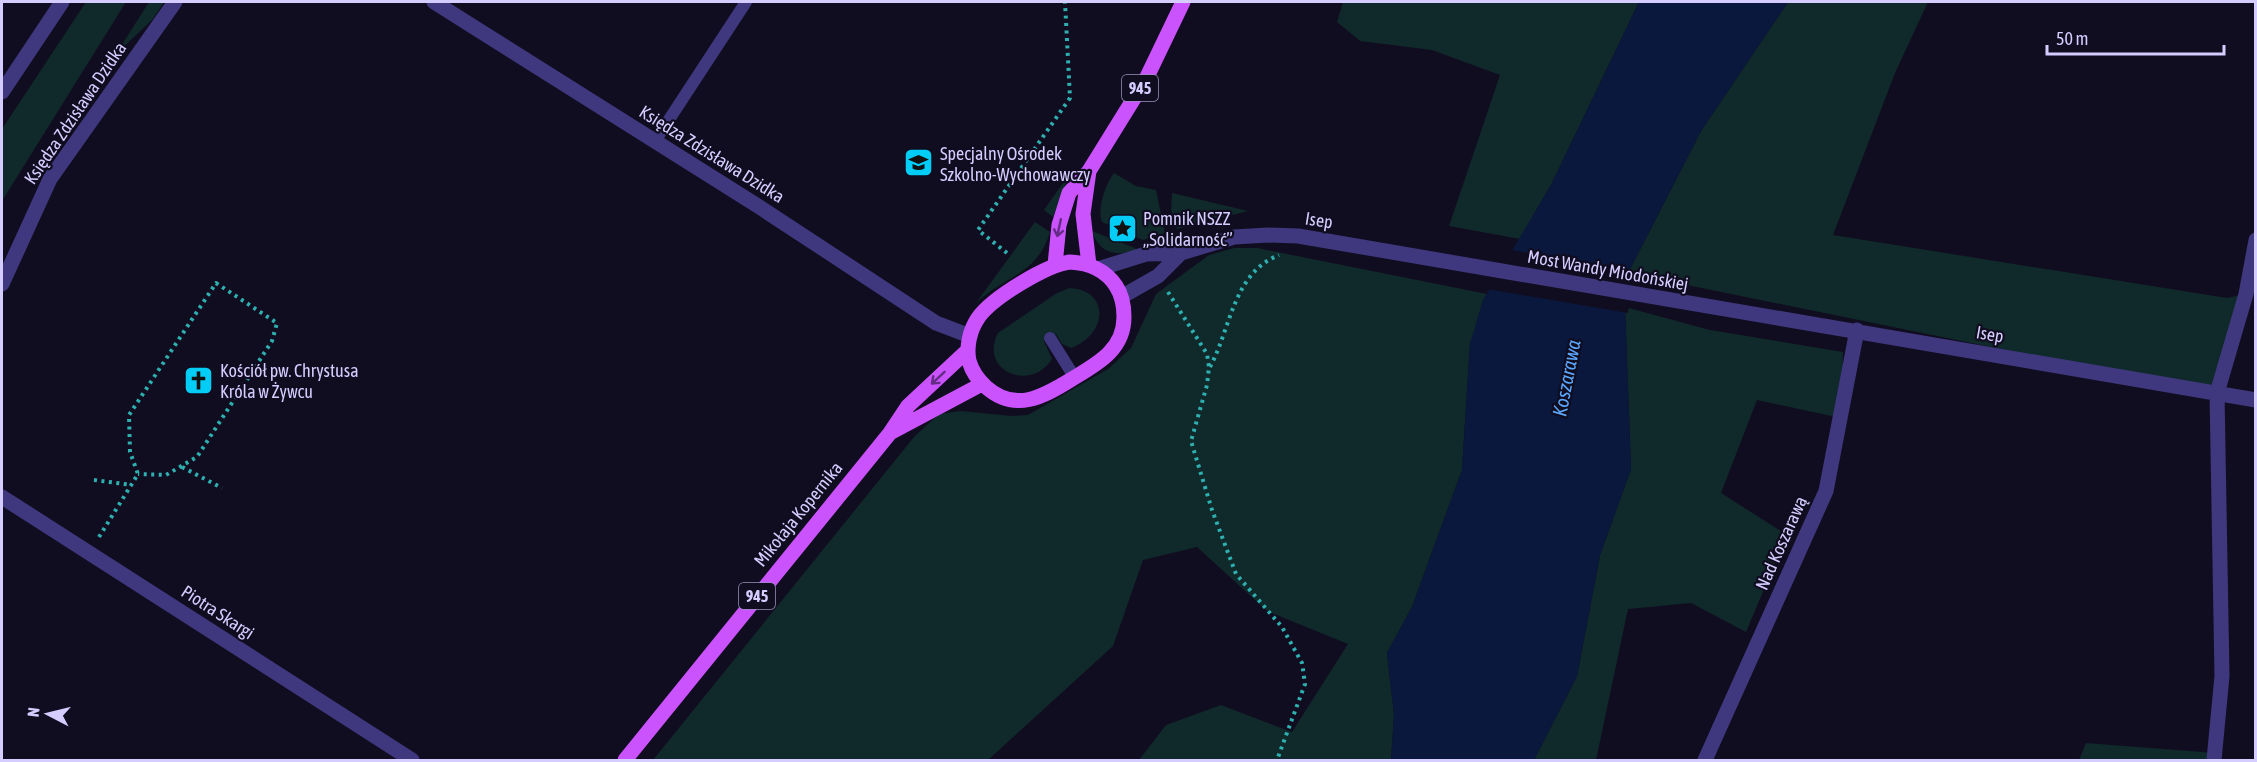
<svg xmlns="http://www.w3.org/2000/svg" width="2257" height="762" font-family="'Asap Condensed',sans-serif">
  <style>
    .green { fill: #10292a }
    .water { fill: #09183c }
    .pier { fill: #110d20 }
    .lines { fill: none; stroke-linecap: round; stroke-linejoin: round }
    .path { stroke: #2eb0b1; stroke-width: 4; stroke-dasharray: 3 4.5; stroke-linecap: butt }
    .service { stroke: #3f387f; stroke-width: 12 }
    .minor { stroke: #3f387f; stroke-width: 15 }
    .primary { stroke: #ca53fe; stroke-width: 15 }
    .oneway { stroke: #642c84 }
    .labels { text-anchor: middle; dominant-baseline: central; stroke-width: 4.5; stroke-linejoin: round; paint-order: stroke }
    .shield { fill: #110d20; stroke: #9a93bc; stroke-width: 1.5 }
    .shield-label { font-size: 16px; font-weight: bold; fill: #d5ccff }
    .street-label { font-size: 18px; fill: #d5ccff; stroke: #110d20 }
    .poi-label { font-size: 18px; fill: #d5ccff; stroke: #110d20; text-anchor: start }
    .water-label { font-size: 20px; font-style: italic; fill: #5aa7fe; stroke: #110d20 }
  </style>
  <rect width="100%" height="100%" fill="#110d20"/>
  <!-- green -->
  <path class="green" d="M86,2H126L2,201V129Z
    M149,2H164L153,19L116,54Z
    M1343,2H1639L1552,183L1520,239L1449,226L1500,75L1432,50L1360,41L1337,22Z
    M1788,2H1928L1895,73L1833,235L2227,298L2246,294L2217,393L1628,273L1701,131Z
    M1070,173L1053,217L1044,210Z
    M1114,173L1136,186L1156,190L1165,233L1143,240L1102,222C1097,208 1105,185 1114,173Z
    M1172,193L1248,211L1177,229L1171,210Z
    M1035,222L1050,232C1038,274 1005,276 976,303Z
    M1092,231L1135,248L1136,250C1115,257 1099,253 1092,231Z
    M1234,248H1257L1487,294L1470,344L1462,470L1412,607L1387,653L1394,715L1391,760H1139L1166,725L1221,705L1292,732L1348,644L1267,611L1197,547L1143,560L1113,646L988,760H653L914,437L939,414L961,411L1011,416L1028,415L1108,369L1131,348L1156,294L1209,255Z
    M1070,288C1112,291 1106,336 1071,348L1062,344L1056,334L1044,341L1052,359C1032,392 978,372 998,333L1057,293Z
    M1625,307L1710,330L1843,352L1841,418L1757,400L1721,493L1787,535L1746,632L1691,603L1628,609L1596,760H1534L1577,676L1600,555L1631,469Z
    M2086,743L2215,753L2214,760H2079Z"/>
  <!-- water -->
  <path class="water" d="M1639,2H1788L1701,131L1628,273L1625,307L1631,469L1600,555L1577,676L1534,760H1391L1394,715L1387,653L1412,607L1462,470L1470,344L1483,300L1552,183Z"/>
  <!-- pier -->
  <path class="pier" d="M1511,250L1632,271L1628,313L1487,289Z"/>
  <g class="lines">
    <!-- path -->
    <path class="path" d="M1007,253L978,230L1070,98L1065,2
      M1168,292L1207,354L1209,367L1207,385L1191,441L1212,510L1236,574L1282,627L1302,663L1305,684L1277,760
      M1210,367C1231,328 1233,273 1279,255
      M182,467L222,488
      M94,480L132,485
      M99,537L138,474L130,452L129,415L216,283L277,323L272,341L197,457L166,475L138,474"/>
    <!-- service -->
    <path class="service" d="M655,141L746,2
      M1050,338L1075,378"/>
    <!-- minor -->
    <path class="minor" d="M434,2L761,208L936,323L970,336
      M2,92L62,2
      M1098,269L1146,254L1181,253L1234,237L1268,235L1298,236L2256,400
      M2,284L50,179L175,2
      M1121,297L1158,276L1181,253
      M2,497L412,760
      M1705,760L1826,491L1857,330
      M2214,760L2222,676L2217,393L2246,294L2256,240"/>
    <!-- primary -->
    <path class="primary" d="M1070,262C1088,263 1106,270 1116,286C1122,295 1124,307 1124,317C1124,350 1097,364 1072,379C1043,397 1015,413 986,387C978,380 972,371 969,361C966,346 970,330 978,318C992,298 1046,265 1070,262Z
      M1055,265L1059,225L1069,193L1089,171L1146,79L1183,2
      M1089,265L1083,214L1089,171
      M890,433L982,384
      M625,760L890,433L908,406L968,350"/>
  </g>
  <!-- one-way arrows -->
  <defs><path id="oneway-shaft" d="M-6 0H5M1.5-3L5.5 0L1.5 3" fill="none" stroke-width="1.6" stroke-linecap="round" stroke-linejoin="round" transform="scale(1.5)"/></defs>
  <g class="oneway">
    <use href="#oneway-shaft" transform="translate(1059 228) rotate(102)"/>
    <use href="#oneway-shaft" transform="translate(938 378) rotate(137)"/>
  </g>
  <!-- icons -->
  <defs>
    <symbol id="school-square" viewBox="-11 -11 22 22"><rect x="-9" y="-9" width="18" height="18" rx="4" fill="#01cdf6" stroke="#110d20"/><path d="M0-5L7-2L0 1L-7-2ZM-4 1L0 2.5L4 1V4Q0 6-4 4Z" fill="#111"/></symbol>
    <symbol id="sight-square" viewBox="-11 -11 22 22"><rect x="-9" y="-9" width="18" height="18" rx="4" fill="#01cdf6" stroke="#110d20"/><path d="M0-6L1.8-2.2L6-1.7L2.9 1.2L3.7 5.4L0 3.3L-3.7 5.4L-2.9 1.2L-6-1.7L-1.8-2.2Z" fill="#111"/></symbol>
    <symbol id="church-square" viewBox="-11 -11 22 22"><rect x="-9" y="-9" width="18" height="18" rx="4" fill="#01cdf6" stroke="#110d20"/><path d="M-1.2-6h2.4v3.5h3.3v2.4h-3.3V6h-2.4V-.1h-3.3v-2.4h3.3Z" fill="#111"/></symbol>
  </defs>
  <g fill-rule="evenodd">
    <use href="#school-square" x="902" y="146" width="33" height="33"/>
    <use href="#sight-square" x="1106" y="212" width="33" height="33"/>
    <use href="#church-square" x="182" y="364" width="33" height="33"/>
  </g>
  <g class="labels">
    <!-- shield labels -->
    <g class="shield">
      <rect x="1122" y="75" width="36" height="26" rx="4.5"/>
      <rect x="739" y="583" width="36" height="26" rx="4.5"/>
    </g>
    <g class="shield-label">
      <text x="1140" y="88">945</text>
      <text x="757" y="596">945</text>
    </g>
    <!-- street labels -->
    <g class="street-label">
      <text transform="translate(75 113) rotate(-56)">Księdza Zdzisława Dzidka</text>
      <text transform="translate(712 154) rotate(32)">Księdza Zdzisława Dzidka</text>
      <text transform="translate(1319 220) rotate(9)">Isep</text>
      <text transform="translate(1608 270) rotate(10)">Most Wandy Miodońskiej</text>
      <text transform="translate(1990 334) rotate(10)">Isep</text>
      <text transform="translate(798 514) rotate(-51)">Mikołaja Kopernika</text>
      <text transform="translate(1781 543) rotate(-66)">Nad Koszarawą</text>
      <text transform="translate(218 612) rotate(33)">Piotra Skargi</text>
    </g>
    <!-- poi labels -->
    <g class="poi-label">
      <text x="940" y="153">Specjalny Ośrodek<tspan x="940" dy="21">Szkolno-Wychowawczy</tspan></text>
      <text x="1143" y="218">Pomnik NSZZ<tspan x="1143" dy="21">„Solidarność”</tspan></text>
      <text x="220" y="370">Kościół pw. Chrystusa<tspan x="220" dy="21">Króla w Żywcu</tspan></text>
    </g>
    <!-- water labels -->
    <g class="water-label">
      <text transform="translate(1566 378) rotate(-79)">Koszarawa</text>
    </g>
  </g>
  <!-- border -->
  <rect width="2257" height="762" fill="none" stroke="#d5ccff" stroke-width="6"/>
  <!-- north arrow -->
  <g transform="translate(48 714) rotate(277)" stroke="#110d20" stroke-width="4.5" paint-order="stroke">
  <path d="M0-4.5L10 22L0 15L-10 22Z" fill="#d5ccff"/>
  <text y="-9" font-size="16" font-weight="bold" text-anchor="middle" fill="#d5ccff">N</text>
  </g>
  <!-- scale -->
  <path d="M2047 45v9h177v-9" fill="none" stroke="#d5ccff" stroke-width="3"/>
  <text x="2056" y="45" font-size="18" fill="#d5ccff" stroke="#110d20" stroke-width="4.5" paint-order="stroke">50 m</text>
</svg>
